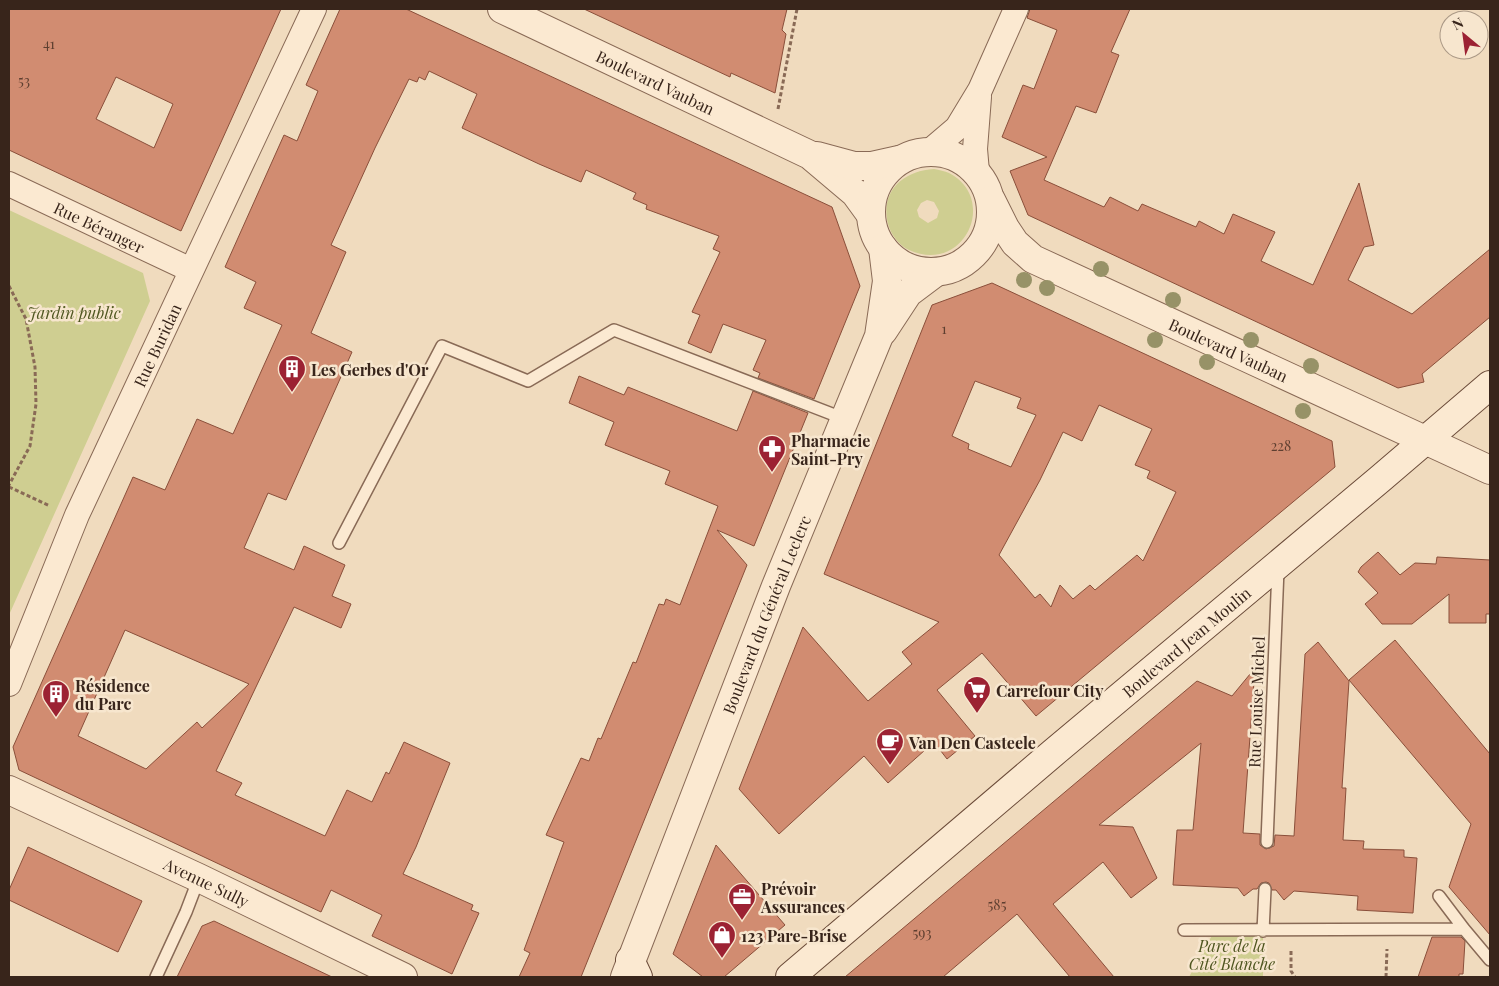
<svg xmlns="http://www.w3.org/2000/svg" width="1499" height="986" font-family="'Playfair Display',serif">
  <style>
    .green { fill: #cfce91; fill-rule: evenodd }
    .building { fill: #d18c71; stroke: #8a4f3a; fill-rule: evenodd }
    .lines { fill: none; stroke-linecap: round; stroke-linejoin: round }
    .service-casing { stroke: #896a56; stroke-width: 14 }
    .minor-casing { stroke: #896a56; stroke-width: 26 }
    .tertiary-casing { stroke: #896a56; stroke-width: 30 }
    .secondary-casing { stroke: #6b4b39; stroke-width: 30 }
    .path { stroke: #896a56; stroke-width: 3; stroke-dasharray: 4 2.5; stroke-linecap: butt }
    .service { stroke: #fbe9d1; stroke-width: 11 }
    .minor { stroke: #fbe9d1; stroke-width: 24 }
    .tertiary { stroke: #fbe9d1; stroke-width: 28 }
    .secondary { stroke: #fbe9d1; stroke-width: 28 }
    .tree { fill: #979267 }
    .labels { text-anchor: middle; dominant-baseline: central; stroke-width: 5; stroke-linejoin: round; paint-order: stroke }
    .number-label { font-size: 14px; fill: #5e3f30 }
    .street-label { font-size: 16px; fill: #38251b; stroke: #f7e6ce }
    .park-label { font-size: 16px; font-style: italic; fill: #4f5620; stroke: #f7e6ce }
    .poi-label { font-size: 16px; font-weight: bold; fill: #38251b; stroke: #f7e6ce; text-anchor: start }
  </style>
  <rect width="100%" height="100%" fill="#f0dbbe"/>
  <!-- green -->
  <path class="green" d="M934,169C939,170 945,171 949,173C999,199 964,275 909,250C900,246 891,235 888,224C880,191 903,171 934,169ZM927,200L934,202L939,211L937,218L928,223L919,217L917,210L921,203Z
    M9,210L143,273L150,301L9,615Z
    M1215,930L1263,931V977H1189Z"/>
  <!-- building -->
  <path class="building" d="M9,9H281L181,231L9,150ZM116,77L173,104L154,148L96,119Z
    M340,9H406L832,207L860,286L814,399L758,378L760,373L753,370L766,340L723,324L711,353L688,343L700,315L692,312L720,252L713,249L719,236L646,209L647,205L633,199L636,193L586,170L581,182L539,164L462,128L477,94L429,71L425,80L419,77L417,82L409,79L375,148L331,245L346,252L311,333L352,352L286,500L268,493L244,548L294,570L304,546L345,565L332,596L351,604L341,628L294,607L216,771L242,783L235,795L325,836L347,790L372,802L386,772L389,774L404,742L450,763L416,847L403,874L473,905L471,910L479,913L452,974L372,936L382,915L331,890L321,912L19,770L13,747L133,477L165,490L197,419L233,434L282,325L244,308L256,282L225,267L284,135L297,141L318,91L306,85ZM125,630L249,684L202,728L197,722L146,769L78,736Z
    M584,9H787L782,30L786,34L775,93L731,73L730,77Z
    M1030,9H1130L1111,52L1119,55L1096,113L1076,106L1044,180L1104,207L1110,197L1138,211L1142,204L1196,227L1199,221L1224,234L1233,214L1275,232L1261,261L1313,285L1359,183L1374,245L1364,247L1348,280L1412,314L1490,249V317L1422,374L1424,382L1398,388L1028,215L1010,171L1047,157L1002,137L1023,85L1034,89L1057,30L1027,18Z
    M992,283L1332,441L1335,467L1036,716L982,653L937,690L975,736L947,759L934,742L888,783L864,756L779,834L739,789L803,627L868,701L912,664L902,652L939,622L824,574L932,305ZM975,381L1021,398L1017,408L1036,415L1011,467L968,449L969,444L952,436ZM1099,405L1152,429L1135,465L1150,471L1147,478L1176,492L1143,561L1137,555L1095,590L1090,585L1073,599L1060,585L1051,607L1040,594L1035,598L999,555L1040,480L1063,432L1082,441Z
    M579,376L624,395L628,387L737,431L753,391L808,413L754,546L717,530L747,565L581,977H519L530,953L524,950L564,842L546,835L581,758L589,761L598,738L601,739L633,662L636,663L659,604L664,605L666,599L680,605L718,506L665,484L670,471L605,445L614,422L569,403Z
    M1378,552L1400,575L1415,563L1436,564L1437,557L1490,560V614H1486V623H1449V594L1412,624H1382L1365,604L1378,593L1358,572L1361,567Z
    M1395,640L1490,754V935L1449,887L1471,824L1349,680Z
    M1318,642L1349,681L1342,788H1346L1343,840L1364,841L1363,849L1404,850V857L1417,858L1413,913L1357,910L1358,896L1294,891L1284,900L1276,890H1272L1269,883L1266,882L1261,883L1257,889H1253L1244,896L1238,888L1173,885L1177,830H1193L1201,743L1099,825L1133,827L1157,878L1131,898L1103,862L1053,904L1114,977H1070L1017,914L943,977H845L1197,681L1232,696L1255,668L1243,833L1260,834V845L1266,849L1274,846L1275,835L1294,836L1305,654Z
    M716,845L785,925L724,977H703L673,954Z
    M28,847L142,901L118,952L9,900V890Z
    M214,921L277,951L332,977H177L202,926Z
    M1432,937H1461L1465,941L1463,974H1459V977H1418Z"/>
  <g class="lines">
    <defs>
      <path id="service" d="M339,543L442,346L528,381L614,330L845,419
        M1267,842L1278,569
        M1439,896L1464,929
        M1184,930L1464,929L1490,960
        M1263,931L1265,889
        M156,977L186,912L199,878"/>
      <g id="minor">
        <path d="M930,151L957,128L980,90L1016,9"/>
        <path d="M977,172L975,149L979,97"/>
        <path id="s1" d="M9,184L191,270"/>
        <path id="s2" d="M9,684L77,515L314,9"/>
      </g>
      <g id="tertiary">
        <path id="s3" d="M502,9L810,155L855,193L871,215"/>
        <circle cx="931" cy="212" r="60"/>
        <path d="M817,156L854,166H872L899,160"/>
        <path id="s4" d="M991,200L1005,228L1015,243L1033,259L1490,470"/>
        <path d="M883,331L908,293L936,272"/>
        <path id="s5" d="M9,790L199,878L403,977"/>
        <path id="s6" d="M625,977L776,586L879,336L887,281L883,248"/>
      </g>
      <g id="secondary">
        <path d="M630,960L638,977"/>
        <path id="s7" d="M790,977L1053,753L1380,479L1490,385"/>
      </g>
    </defs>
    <!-- service casing -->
    <use href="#service" class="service-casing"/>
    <!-- minor casing -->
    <use href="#minor" class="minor-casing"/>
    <!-- tertiary casing -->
    <use href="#tertiary" class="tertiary-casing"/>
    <!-- secondary casing -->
    <use href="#secondary" class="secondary-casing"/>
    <!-- path -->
    <path class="path" d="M778,109L797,9
      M9,286L26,319L35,367L36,404L30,446L9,485
      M9,487L50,506
      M1291,951V971L1295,977
      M1386,977L1387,949"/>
    <!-- service -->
    <use href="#service" class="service"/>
    <!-- minor -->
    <use href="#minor" class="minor"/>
    <!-- tertiary -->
    <use href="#tertiary" class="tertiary"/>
    <!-- secondary -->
    <use href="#secondary" class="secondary"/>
  </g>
  <!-- trees -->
  <g class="tree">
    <circle cx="1101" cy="269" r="8"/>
    <circle cx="1024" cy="280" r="8"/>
    <circle cx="1047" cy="288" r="8"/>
    <circle cx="1173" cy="300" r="8"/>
    <circle cx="1155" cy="340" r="8"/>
    <circle cx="1251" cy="340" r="8"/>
    <circle cx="1207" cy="362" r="8"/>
    <circle cx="1311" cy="366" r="8"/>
    <circle cx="1303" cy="411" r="8"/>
  </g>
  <!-- icons -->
  <defs>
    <symbol id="building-pin" viewBox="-11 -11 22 30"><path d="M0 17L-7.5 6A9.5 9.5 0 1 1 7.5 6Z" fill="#9c2233" stroke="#f7e6ce"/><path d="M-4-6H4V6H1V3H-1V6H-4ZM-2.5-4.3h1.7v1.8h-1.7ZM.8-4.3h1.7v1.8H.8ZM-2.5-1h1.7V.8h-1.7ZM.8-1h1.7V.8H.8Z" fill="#fff"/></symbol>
    <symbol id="pharmacy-pin" viewBox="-11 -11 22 30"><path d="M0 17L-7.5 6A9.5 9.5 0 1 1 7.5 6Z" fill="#9c2233" stroke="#f7e6ce"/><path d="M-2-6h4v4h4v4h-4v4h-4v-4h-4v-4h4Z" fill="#fff"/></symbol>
    <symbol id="supermarket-pin" viewBox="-11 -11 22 30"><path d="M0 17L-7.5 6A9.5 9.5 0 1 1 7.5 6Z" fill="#9c2233" stroke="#f7e6ce"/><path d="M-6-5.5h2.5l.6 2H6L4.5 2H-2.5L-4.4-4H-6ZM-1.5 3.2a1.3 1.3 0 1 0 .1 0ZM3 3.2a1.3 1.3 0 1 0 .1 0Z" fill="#fff"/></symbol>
    <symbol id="cafe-pin" viewBox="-11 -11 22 30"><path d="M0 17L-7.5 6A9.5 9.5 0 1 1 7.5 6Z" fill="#9c2233" stroke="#f7e6ce"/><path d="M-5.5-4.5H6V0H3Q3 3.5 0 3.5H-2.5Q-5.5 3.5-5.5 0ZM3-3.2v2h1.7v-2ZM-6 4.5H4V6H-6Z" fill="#fff"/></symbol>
    <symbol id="office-pin" viewBox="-11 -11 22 30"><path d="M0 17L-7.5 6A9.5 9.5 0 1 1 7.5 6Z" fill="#9c2233" stroke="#f7e6ce"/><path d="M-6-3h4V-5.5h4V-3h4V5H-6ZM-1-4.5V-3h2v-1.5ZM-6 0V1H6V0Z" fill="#fff"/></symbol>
    <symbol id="shop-pin" viewBox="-11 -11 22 30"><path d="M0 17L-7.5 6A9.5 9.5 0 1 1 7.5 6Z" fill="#9c2233" stroke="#f7e6ce"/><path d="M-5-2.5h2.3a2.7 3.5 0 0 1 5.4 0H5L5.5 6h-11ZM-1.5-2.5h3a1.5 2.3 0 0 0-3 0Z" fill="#fff"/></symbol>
  </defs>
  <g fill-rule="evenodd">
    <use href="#building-pin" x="276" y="353" width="32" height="43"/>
    <use href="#pharmacy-pin" x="756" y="433" width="32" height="43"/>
    <use href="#supermarket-pin" x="961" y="674" width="32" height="43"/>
    <use href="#building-pin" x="40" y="678" width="32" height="43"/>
    <use href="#cafe-pin" x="874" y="726" width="32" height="43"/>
    <use href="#office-pin" x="726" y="881" width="32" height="43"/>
    <use href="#shop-pin" x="706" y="919" width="32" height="43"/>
  </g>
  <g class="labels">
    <!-- number labels -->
    <g class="number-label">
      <text x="49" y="43">41</text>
      <text x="24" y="80">53</text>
      <text x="944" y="328">1</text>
      <text x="1281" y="445">228</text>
      <text x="997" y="904">585</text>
      <text x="922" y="932">593</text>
    </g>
    <!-- street labels -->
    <g class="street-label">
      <text stroke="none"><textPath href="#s3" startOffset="170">Boulevard Vauban</textPath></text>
      <text stroke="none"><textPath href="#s1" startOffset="100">Rue Béranger</textPath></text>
      <text stroke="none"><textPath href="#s2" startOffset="370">Rue Buridan</textPath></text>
      <text stroke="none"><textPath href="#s4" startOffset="289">Boulevard Vauban</textPath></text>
      <text stroke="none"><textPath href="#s6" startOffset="389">Boulevard du Général Leclerc</textPath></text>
      <text stroke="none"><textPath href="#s7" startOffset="519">Boulevard Jean Moulin</textPath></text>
      <text transform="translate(1256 702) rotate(-88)">Rue Louise Michel</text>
      <text stroke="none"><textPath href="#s5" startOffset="218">Avenue Sully</textPath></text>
    </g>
    <!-- park labels -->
    <g class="park-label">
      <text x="74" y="312">Jardin public</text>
      <text x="1232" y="945">Parc de la<tspan x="1232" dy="18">Cité Blanche</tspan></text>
    </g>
    <!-- poi labels -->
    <g class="poi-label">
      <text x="311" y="369">Les Gerbes d'Or</text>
      <text x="791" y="440">Pharmacie<tspan x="791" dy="18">Saint-Pry</tspan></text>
      <text x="75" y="685">Résidence<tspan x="75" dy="18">du Parc</tspan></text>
      <text x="996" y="690">Carrefour City</text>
      <text x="909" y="742">Van Den Casteele</text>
      <text x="761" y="888">Prévoir<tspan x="761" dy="18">Assurances</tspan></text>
      <text x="741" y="935">123 Pare-Brise</text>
    </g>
  </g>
  <!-- border -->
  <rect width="1499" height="986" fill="none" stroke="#38251b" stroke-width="20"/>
  <!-- north arrow -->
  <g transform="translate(1464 35) rotate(331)"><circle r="24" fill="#f7e6ce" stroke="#ab9986"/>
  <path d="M0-4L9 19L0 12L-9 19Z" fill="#9c2233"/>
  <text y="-8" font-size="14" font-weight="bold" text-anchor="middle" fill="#38251b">N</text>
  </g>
</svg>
